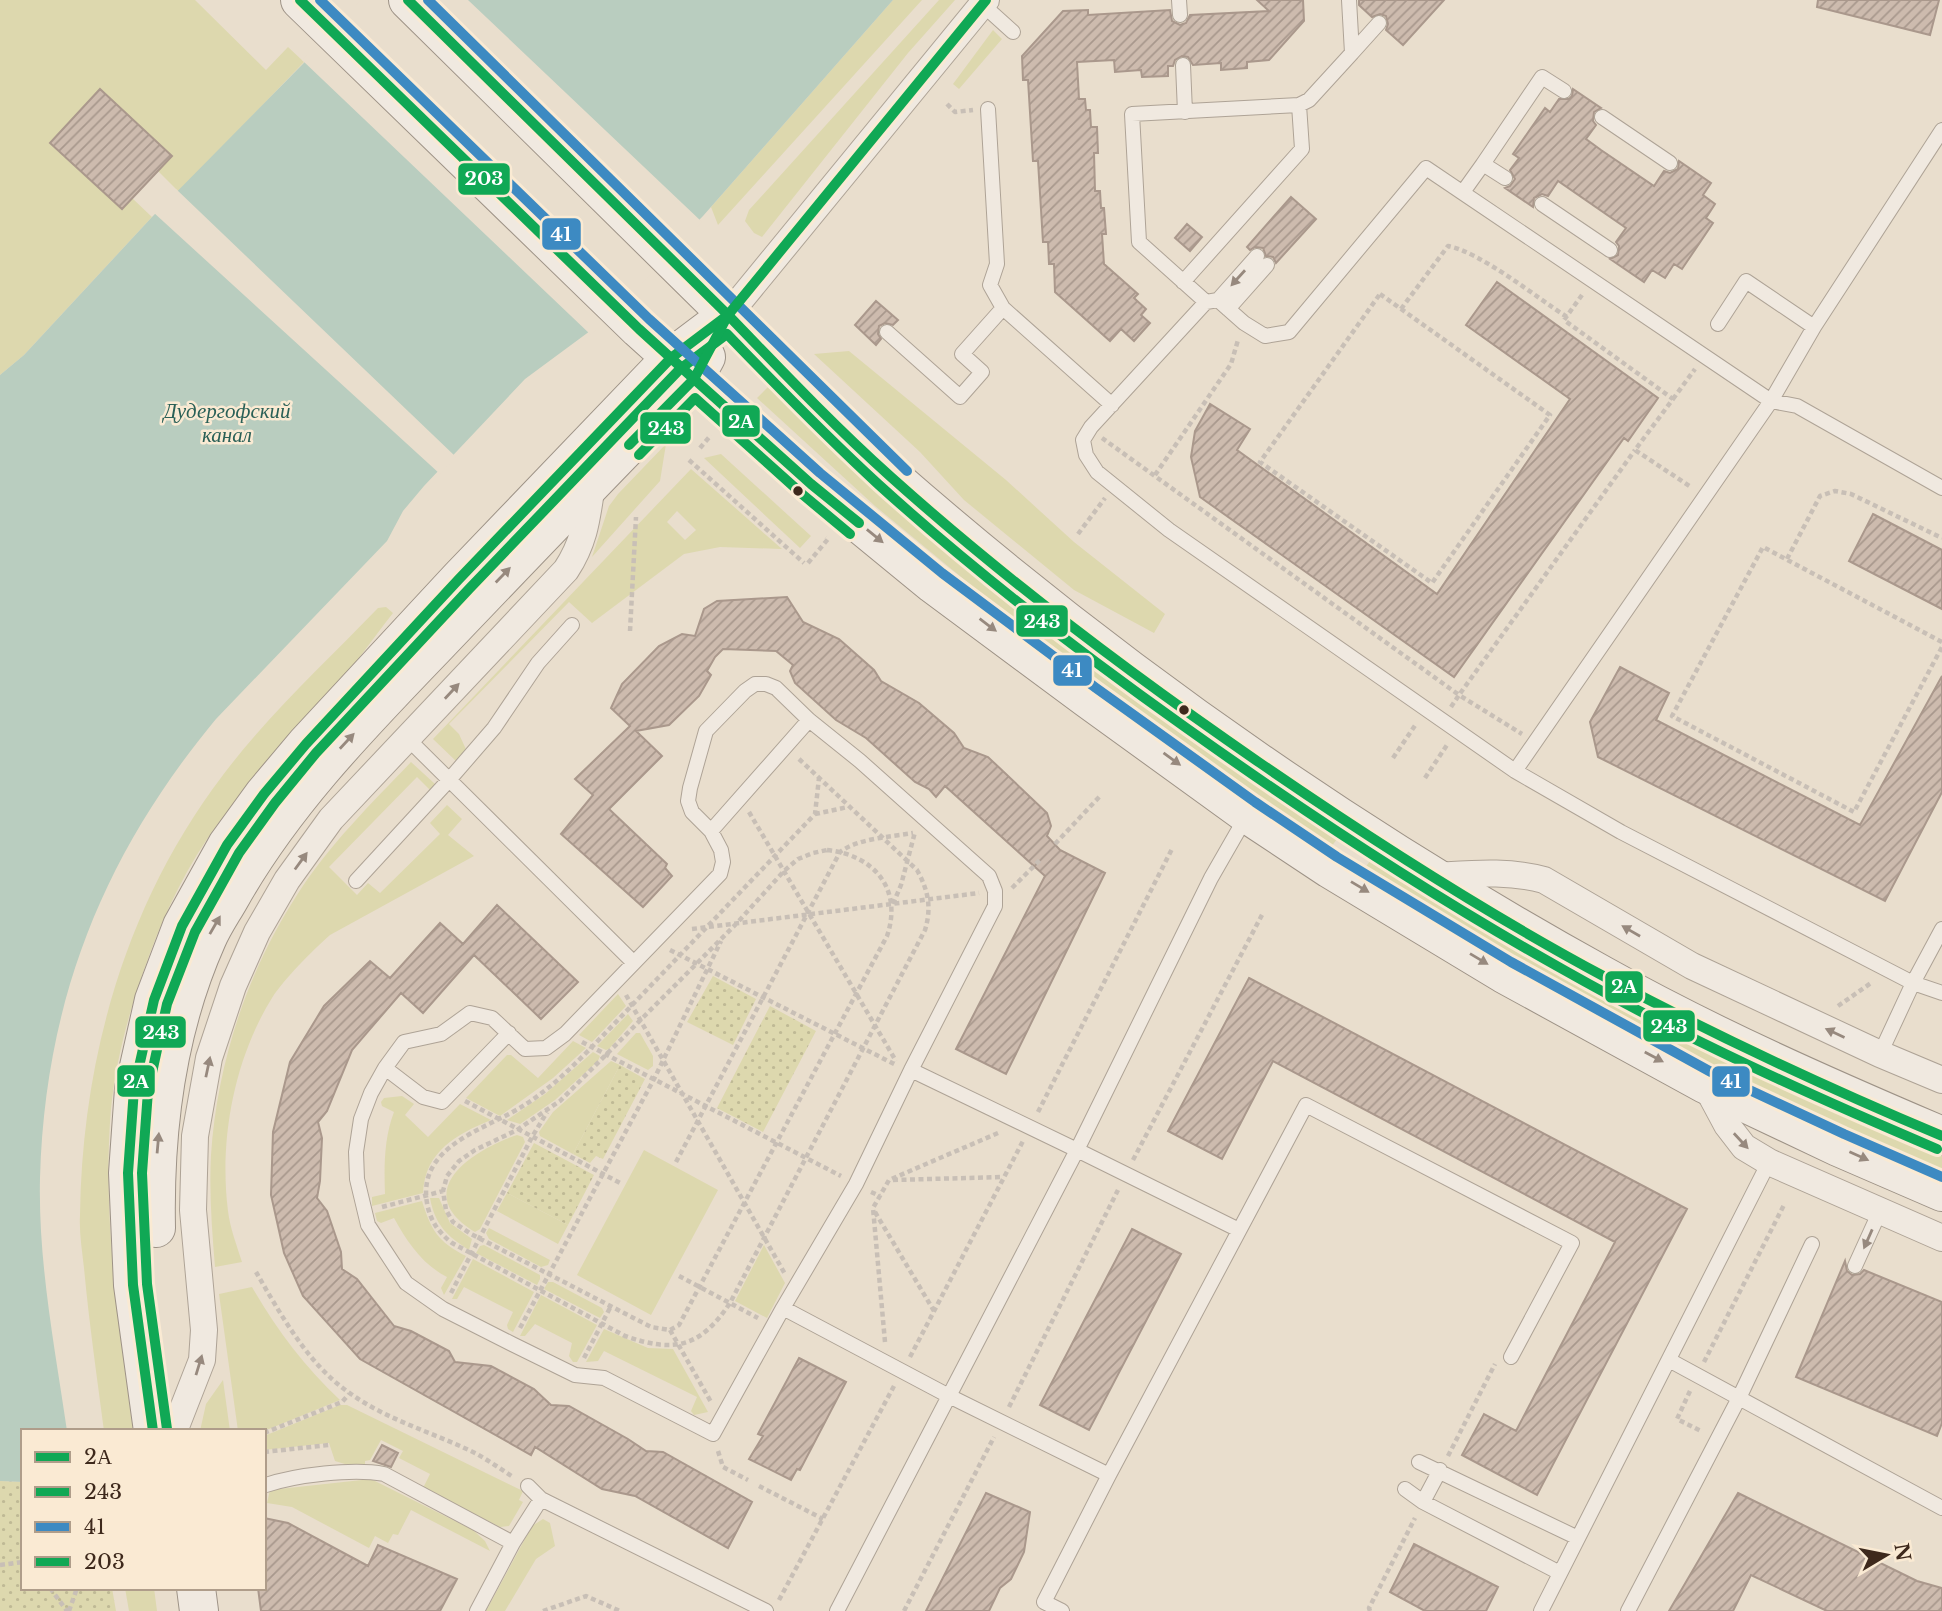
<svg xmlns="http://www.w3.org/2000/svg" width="1942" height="1611" font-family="'Libre Baskerville',serif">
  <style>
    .grass { fill: #ddd8ae; fill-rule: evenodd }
    .park { fill: url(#park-dots) }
    .water { fill: #b9cdbf }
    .pier { fill: #e9decd }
    .building { fill: url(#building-hatch); stroke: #aa988c; stroke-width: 2 }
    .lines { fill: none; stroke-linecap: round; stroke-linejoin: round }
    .lane-casing { stroke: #aea396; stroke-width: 16 }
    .street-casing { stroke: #aea396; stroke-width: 28 }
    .secondary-casing { stroke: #9d9286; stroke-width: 40 }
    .path { stroke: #c8bfb6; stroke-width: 4.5; stroke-dasharray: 5 3.5; stroke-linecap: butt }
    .lane { stroke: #f0e9e0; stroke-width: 14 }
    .street { stroke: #f0e9e0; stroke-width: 26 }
    .secondary { stroke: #f0e9e0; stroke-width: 38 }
    .bus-1-casing { stroke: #faead3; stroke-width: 16 }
    .bus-2-casing { stroke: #faead3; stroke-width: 16 }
    .bus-3-casing { stroke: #faead3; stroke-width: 16 }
    .bus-4-casing { stroke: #faead3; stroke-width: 16 }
    .bus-1 { stroke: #10a855; stroke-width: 10 }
    .bus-2 { stroke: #10a855; stroke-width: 10 }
    .bus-3 { stroke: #3d8ac2; stroke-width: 10 }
    .bus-4 { stroke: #10a855; stroke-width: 10 }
    .oneway { fill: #97897e }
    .bus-dot { fill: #3e291c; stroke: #faead3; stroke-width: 2.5 }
    .labels { text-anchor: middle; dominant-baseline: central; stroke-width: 5; stroke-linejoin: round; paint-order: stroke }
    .water-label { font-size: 21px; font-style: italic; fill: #2a6057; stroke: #faead3 }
    .line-badge { stroke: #faead3; stroke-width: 2.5 }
    .badge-label { font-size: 19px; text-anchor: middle; font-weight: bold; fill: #fff }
  </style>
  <defs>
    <pattern id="park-dots" width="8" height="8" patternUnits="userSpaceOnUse" patternTransform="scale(1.75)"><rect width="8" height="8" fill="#ddd8ae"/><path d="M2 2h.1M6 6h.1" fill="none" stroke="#bfb995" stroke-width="1.8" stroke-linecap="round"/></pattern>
    <pattern id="building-hatch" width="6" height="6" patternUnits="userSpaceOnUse" patternTransform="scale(1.75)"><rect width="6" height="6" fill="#cdbbae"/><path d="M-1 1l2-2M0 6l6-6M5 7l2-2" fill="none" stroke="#a8988d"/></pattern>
  </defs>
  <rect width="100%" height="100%" fill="#e9decd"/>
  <!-- grass -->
  <path class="grass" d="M0,0H195L266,70L288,47L304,62L179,192L158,171L171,156L100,89L50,143L122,209L132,198L152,217L24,355L0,375Z
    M893,0H922L718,225L711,207Z
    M939,0H955L908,53L762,237L754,233L745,221L749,210Z
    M993,30L1002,39L959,89L953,84Z
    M849,351L1006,480L1074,542L1165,614L1154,633L1074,590L964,500L920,452L814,354Z
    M770,385L826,441L899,505L1340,835L1331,847L1285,819L1029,633L875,506L757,398Z
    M666,444L660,481L592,557L609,506L618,494Z
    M721,454L811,536L800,548L704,458Z
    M691,469L782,549L720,547L684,554L592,623L569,602L449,724L459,734L469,756L457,762L433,739ZM677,511L696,530L685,540L667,522Z
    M386,607L393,613C371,641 351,670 328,697C292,740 251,779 217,825C188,864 166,910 149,956C131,1005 116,1057 111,1109C102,1217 119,1324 133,1431H104C97,1377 89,1322 84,1268C82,1250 79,1232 80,1215C82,1057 127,901 223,775C269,714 326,662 378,608Z
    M411,762L435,784L437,787L433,793L417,777L329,867L357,895L368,883L380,893L440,834L430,823L447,805L462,819L448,835L474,856L330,935C313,950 284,979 272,998C234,1059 219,1140 228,1211C230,1228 237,1246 242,1262L215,1267C212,1230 209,1193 211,1155C217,1064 247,972 297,895C328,846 371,804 411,762Z
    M1373,857L1858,1119L1942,1156V1172L1736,1078L1589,1003L1364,869Z
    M618,994L626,1006L592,1042L579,1035Z
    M628,1014L633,1021L609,1049L606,1050L597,1046Z
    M636,1033H640L653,1056V1066L648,1070L617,1054Z
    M573,1041L586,1048L553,1078L500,1116L466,1098L507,1055H511L538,1078Z
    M593,1052L600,1056L598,1061L555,1100L520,1124L507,1120L545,1094Z
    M611,1061L620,1065L573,1154L540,1136L539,1132L553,1112Z
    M402,1096L414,1104L405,1115L428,1137L460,1104L491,1120C457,1134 425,1151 423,1193L372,1206V1197L385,1194C384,1166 384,1138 394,1112L382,1106L381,1102L384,1098Z
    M517,1135L523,1137L525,1142L480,1229L475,1232C409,1192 472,1150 517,1135Z
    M644,1150L718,1190L651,1315L577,1275Z
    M507,1193L568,1225L558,1244L497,1211Z
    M430,1198H439L450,1223L472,1239L469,1250C447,1236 435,1225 430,1198Z
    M422,1201C431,1230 438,1242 466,1256L444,1295L441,1288L447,1277C423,1265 407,1242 394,1218L381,1223L377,1221L375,1213Z
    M489,1228L550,1260L548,1265L541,1267L489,1239L486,1233Z
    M484,1245L540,1275V1279L537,1285L476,1253L480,1246Z
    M764,1245L785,1283L767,1318L735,1301Z
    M473,1259L534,1292L513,1332L508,1329L507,1325L513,1312L464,1287L457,1299H452Z
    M548,1282H553L602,1308L604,1312L600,1318L544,1289Z
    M252,1287C277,1330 304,1366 340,1400L264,1431H238L219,1294Z
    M541,1295L597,1325L577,1362H573L569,1356L572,1343L535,1324L525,1336H520Z
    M604,1329L648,1348L673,1349L708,1412L694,1415L691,1411L697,1397L604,1351L598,1361L586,1362Z
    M223,1380L230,1431H200L206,1404Z
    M340,1405H347L523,1491L519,1500L523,1502L509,1526L500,1527L494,1524L423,1488L430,1474L399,1458L403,1451L381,1440L370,1460L365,1461V1464L348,1465L335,1461L329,1443L264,1450V1436Z
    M371,1479L473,1530L485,1541L490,1551L411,1510L398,1535L393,1534L388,1543L375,1536L369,1548L292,1507L267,1503L270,1490Z
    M543,1519L550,1523L555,1546L536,1559L505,1611H486L532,1526Z
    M125,1588H154L157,1611H129Z"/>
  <!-- park -->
  <path class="park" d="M713,976L756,999L733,1045L687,1022Z
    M770,1006L816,1031L763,1132L717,1108Z
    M620,1065L645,1079L603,1159L596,1156L590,1163L573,1154Z
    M534,1143L594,1175L568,1225L507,1193Z
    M0,1481L23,1482V1588H112L116,1611H0Z"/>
  <!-- water -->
  <path class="water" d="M366,0H893L703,216L590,331L525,379L424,486L403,511L387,541L216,719C103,855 45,1001 40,1178C38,1263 55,1348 67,1431H23V1482L0,1481V375L24,355L152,217Z"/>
  <!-- pier -->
  <path class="pier" d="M361,0H468L702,222L591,335L302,60Z
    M176,189L456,457L440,474L153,212Z"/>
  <!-- building -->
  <path class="building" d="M1257,0H1303L1304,21L1269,60L1247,62V68L1221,70V63L1193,65L1188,57L1182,56L1175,60L1173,66H1168V76L1142,77L1141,70L1115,72L1114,60L1077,62L1079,99H1085L1086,110H1090L1091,127H1097L1098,153H1094L1095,191H1100L1101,208H1104L1106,234H1102L1104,264L1138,294L1134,298L1146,309L1141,315L1150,323L1134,341L1121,329L1110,341L1055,292L1054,264H1049L1048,242H1043L1038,161H1033L1028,80H1023L1022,56L1063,11L1088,10V15L1170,10L1172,21L1180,25L1186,23L1190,15L1269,11Z
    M1359,0H1444L1403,45L1386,30L1388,24L1386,16L1380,14L1372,17L1359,5Z
    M1818,0H1939L1930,35L1817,7Z
    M100,89L172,156L122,209L50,143Z
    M1573,89L1601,108L1594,112L1593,121L1596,125L1586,139L1601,150L1654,186L1664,171L1670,173L1678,169L1679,161L1711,183L1703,195L1715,204L1706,218L1713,223L1682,269L1674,264L1665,278L1652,270L1644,282L1610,259L1618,255L1619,246L1616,242L1626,228L1558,181L1548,196L1542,194L1534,198L1533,207L1505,188L1510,186L1515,179L1510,170L1519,158L1513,154L1545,108L1550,112L1559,99H1569L1572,96Z
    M1291,197L1316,219L1276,263L1273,257L1266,256L1263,248L1255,247L1250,250L1247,247Z
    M1187,224L1202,237L1190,251L1175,238Z
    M1497,282L1658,398L1628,441L1624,438L1454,677L1200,497L1191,457L1195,431L1210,404L1250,429L1237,450L1437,594L1570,399L1466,325Z
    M876,301L898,320L893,325L885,323L879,326L878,334L881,339L876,345L855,325Z
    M1873,514L1942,550V609L1849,561Z
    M787,597L803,622L839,639L874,670L881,681L919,703L954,733L964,748L988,757L1047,813L1051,826L1047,836L1060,850L1105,873L1006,1074L956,1049L1045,876L945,786L936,797L929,789L915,782L866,738L836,720L795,683L790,671L793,665L776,651L723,649L715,657L707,671L711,675L699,696L669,725L636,731L662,756L609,809L667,864L665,868L672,876L643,907L561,834L593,795L575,779L630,726L611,708L622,684L659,646L682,634L695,636L704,609L717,601Z
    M1620,667L1669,693L1656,720L1860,825L1942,676V792L1885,901L1598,757L1590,722Z
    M497,905L578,982L541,1019L474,955L423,1013L401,993L352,1050L327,1111L318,1122L322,1138L320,1181L317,1198L327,1211L341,1252L342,1269L357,1279L394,1326L411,1331L449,1351L455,1362L491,1366L534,1389L551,1405L569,1406L628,1439L646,1451L663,1452L752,1502L728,1548L635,1496L602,1489L535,1447L531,1455L360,1359L303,1296L284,1253L271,1195L273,1132L290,1062L324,1006L370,961L390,978L440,923L463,944Z
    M1249,978L1687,1209L1537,1495L1462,1455L1484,1414L1516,1431L1615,1242L1273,1061L1222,1159L1168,1131Z
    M1132,1229L1181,1254L1089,1430L1040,1405Z
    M1845,1261L1847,1271L1852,1275L1860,1274L1864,1270L1942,1302V1423L1937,1436L1796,1377Z
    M799,1358L846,1382L800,1470L797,1469L791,1480L749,1459L763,1436L758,1434Z
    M382,1445L398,1453L391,1467L373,1461Z
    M986,1493L1030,1512L1024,1552L1011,1579L1000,1588L989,1611H926Z
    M1738,1493L1917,1581L1942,1588V1611H1827L1751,1575L1733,1611H1669Z
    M264,1518L288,1523L368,1566L378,1545L457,1579L440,1611H261L258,1588H264Z
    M1414,1544L1498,1587L1486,1611H1425L1390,1592Z"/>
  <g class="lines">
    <defs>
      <path id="lane" d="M1179,0L1180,15
        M982,4L1013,32
        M1352,53L1379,23
        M1183,65L1185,112
        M988,109L997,264L990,285L1003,308L1112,405
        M1602,117L1670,163
        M1505,178L1483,164L1542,77L1564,91
        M1463,192L1483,164
        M1542,204L1610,250
        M1183,282L1302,149L1299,105
        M1218,300L1257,256
        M1206,302L1139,242L1132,114L1299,105L1309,100L1352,53L1349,0
        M1228,309L1267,265
        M1718,324L1746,281L1814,327
        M887,332L960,397L982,372L962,354L1003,308
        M1942,488L1797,406L1771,401L1426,168L1289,332L1265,336L1244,323L1218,300L1206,302L1091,427L1083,440L1086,455L1097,472L1169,530L1515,771L1621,832L1913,983L1942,993
        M407,738L633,962
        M1515,771L1771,401L1814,327L1942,130
        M711,831L809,720
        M356,881L449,780L494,728L538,663L572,625
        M1880,1054L1913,983L1942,929
        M385,1068L423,1097L442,1102L509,1033
        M1855,1266L1880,1211
        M783,1308L856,1184L911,1070
        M1669,1360L1942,1508
        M1419,1462L1578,1538
        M1109,1475L949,1396L1077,1150L1239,1230
        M266,1485C296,1475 353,1468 384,1474L513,1543
        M528,1486L541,1499L766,1611
        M1405,1489L1423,1502L1560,1573
        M1423,1502L1440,1470
        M477,1611L513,1543L541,1499
        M837,1611L949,1396L783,1308L713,1434L604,1378L575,1375L512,1344L443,1309L406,1283L368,1225L357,1179L356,1152L361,1119L371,1093L385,1068L404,1042L441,1034L470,1013L492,1018L525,1049L546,1048L565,1034L720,874L723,862L721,850L711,831L692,812L688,801L690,788L706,731L745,691L755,684H766L776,688L809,720L860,761L989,876L995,891V906L911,1070L1077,1150L1211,878L1246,817
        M1062,1611L1044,1602L1109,1475L1306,1105L1572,1243L1511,1357
        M1541,1611L1769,1162
        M1628,1611L1739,1398L1812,1244"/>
      <path id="street" d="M728,315L986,0
        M1432,876C1471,874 1507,870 1544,880L1692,966L1880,1054L1942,1080
        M1705,1084L1727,1125L1744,1147L1769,1162L1942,1238
        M175,1429L202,1360L204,1330L193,1210L195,1136L209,1058L233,986L257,932L287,880L331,819L566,570C585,541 587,518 592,484"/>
      <path id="secondary" d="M300,0L639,329L811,484L933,584L1088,699L1247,814L1330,869L1504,974L1705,1084L1838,1147L1942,1192
        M408,0L889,474C1108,666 1347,834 1602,975C1711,1036 1827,1087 1942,1136
        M156,1228C154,1129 166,1031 207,939C213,925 222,912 230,898C284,802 361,724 437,645C522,556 607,467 694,379L706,357
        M153,1431L133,1285L128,1173L134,1089L154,1000L182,926L227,845L264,794L306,744L459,579L671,358L728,315
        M196,1588L199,1611"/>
    </defs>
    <!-- lane casing -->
    <use href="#lane" class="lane-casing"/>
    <!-- street casing -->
    <use href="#street" class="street-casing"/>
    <!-- secondary casing -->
    <use href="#secondary" class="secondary-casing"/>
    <!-- path -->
    <path class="path" d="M947,104L955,112L973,110
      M1380,294L1550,415L1432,583L1260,462Z
      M1582,295L1564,320L1673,399L1635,450L1691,487
      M1401,309L1448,246C1480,252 1536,297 1567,317
      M1673,399L1695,369
      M1102,438L1459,695L1635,450
      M700,448L711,435
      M689,460L804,563
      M1155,475L1231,364L1238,340
      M1078,534L1105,498
      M1787,559L1820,496L1835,491L1851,494L1942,538
      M808,563L828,539L826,537
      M630,631L636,517
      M1942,642L1763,547L1672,716L1854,812L1942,647
      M1451,707L1459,695L1522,734
      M1393,758L1416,724
      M799,759L917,870C928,890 932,907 925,930L730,1303C700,1348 674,1353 625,1336L452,1243C438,1232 430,1220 427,1203C417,1144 489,1129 526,1104C551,1088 571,1068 592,1047L815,814L819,778
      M1425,778L1447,745
      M749,812L896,1061
      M815,814L848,807
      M1055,844L1101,795
      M827,850C874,855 903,889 887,936L679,1325L670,1330L651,1327L471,1234L453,1222L446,1210L443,1191L447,1176L459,1161L475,1150L517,1130L560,1101L736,924L784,871L798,859L813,853Z
      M1012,888L1041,859
      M893,904L901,885L915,832
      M692,929L979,893
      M670,950L896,1065
      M626,995L785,1274
      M1838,1006L1871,983
      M582,1042L841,1176
      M465,1101L622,1184
      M1038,1112L1173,847
      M1133,1160L1263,913
      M676,1162L840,852C859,838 890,837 913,833
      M893,1180L1003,1177
      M871,1192L880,1196
      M382,1207L443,1191
      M875,1212L934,1311
      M256,1272C281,1315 309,1366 351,1394C389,1421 435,1433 477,1454C489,1461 501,1469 513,1477
      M679,1276L758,1318
      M451,1293L532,1137L547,1112
      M520,1328L654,1079L721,941
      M670,1330L711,1402
      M885,1342L873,1208L889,1180L998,1133
      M910,1357L1023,1141
      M584,1358L611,1306
      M1704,1362L1785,1203
      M1690,1391L1677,1419L1701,1431
      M1009,1407L1118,1190
      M264,1433L342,1402L349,1394
      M718,1451L723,1467L748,1480
      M264,1452L329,1445
      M1448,1456L1495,1364
      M759,1486L823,1519
      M0,1565L23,1562
      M50,1588L67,1611
      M779,1600L894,1386
      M69,1611L77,1588
      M543,1611L586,1596L620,1611
      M904,1611L994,1437
      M1370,1611L1369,1608L1415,1518"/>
    <!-- lane -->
    <use href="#lane" class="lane"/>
    <!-- street -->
    <use href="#street" class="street"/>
    <!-- secondary -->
    <use href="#secondary" class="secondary"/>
    <defs>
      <path id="bus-1" d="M629,445L694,379L811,484L859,523
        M153,1431L133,1285L128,1173L134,1089L154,1000L182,926L227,845L264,794L306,744L459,579L671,358L728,315C781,370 834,426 891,477C1007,581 1132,675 1260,763C1372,840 1487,914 1607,978C1716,1036 1828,1088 1942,1136"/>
      <path id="bus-2" d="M639,455L695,398L802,494L850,534
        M167,1429L147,1284L142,1173L148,1091L167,1004L195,932L239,853L275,803L316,753L469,589L680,369L727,334C776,385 826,436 878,484C975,572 1079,652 1185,727C1307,814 1433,897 1564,970C1684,1038 1810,1095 1937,1149"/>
      <path id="bus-3" d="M320,0L649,319L820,473L942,573L1096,688L1255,802L1337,857L1511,962L1711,1072L1844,1134L1942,1177
        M428,0L907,471"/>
      <path id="bus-4" d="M300,0L639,329L694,379L728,315L986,0
        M408,0L728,315"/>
    </defs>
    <!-- bus-1 casing -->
    <use href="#bus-1" class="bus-1-casing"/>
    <!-- bus-2 casing -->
    <use href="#bus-2" class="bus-2-casing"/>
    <!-- bus-3 casing -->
    <use href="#bus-3" class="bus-3-casing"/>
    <!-- bus-4 casing -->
    <use href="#bus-4" class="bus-4-casing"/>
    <!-- bus-1 -->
    <use href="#bus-1" class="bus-1"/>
    <!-- bus-2 -->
    <use href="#bus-2" class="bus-2"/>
    <!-- bus-3 -->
    <use href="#bus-3" class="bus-3"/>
    <!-- bus-4 -->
    <use href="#bus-4" class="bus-4"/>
  </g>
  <!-- one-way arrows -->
  <defs><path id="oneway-solid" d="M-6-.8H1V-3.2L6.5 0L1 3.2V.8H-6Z" transform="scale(1.75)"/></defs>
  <g class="oneway">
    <use href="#oneway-solid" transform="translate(1238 278) rotate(132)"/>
    <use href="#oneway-solid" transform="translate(875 536) rotate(39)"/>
    <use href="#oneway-solid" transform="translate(503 575) rotate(-46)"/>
    <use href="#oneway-solid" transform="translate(988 625) rotate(37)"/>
    <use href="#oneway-solid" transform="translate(452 691) rotate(-47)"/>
    <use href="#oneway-solid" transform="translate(347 741) rotate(-47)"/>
    <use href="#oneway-solid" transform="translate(1172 759) rotate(36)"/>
    <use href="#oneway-solid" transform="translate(301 861) rotate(-54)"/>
    <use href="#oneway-solid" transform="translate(1360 887) rotate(31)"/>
    <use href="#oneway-solid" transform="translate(215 925) rotate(-60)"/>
    <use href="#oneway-solid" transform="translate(1631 931) rotate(-150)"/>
    <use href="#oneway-solid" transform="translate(1479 959) rotate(31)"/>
    <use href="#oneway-solid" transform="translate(1835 1033) rotate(-155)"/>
    <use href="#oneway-solid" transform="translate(1654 1057) rotate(28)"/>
    <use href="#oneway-solid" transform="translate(208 1067) rotate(-78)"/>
    <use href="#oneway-solid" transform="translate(1741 1141) rotate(47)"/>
    <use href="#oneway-solid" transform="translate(158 1143) rotate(-85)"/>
    <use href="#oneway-solid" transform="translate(1859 1156) rotate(24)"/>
    <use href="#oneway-solid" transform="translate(1868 1239) rotate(114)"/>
    <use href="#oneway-solid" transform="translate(199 1365) rotate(-73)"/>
  </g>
  <!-- markers -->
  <g class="bus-dot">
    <circle cx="798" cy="491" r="6"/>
    <circle cx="1184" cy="710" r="6"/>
  </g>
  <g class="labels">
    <!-- water labels -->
    <g class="water-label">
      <text x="227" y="411">Дудергофский<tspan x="227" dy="24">канал</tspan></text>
    </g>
  </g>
  <g class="line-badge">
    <rect x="457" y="162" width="54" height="34" rx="7" fill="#10a855"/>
    <rect x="541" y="217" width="41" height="34" rx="7" fill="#3d8ac2"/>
    <rect x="721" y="404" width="40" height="34" rx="7" fill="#10a855"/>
    <rect x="639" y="411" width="53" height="34" rx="7" fill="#10a855"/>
    <rect x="1015" y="604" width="54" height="34" rx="7" fill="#10a855"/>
    <rect x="1052" y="654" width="41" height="33" rx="7" fill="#3d8ac2"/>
    <rect x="1604" y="970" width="40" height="34" rx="7" fill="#10a855"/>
    <rect x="1642" y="1009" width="54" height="34" rx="7" fill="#10a855"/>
    <rect x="134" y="1015" width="53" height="34" rx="7" fill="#10a855"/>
    <rect x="116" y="1064" width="40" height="34" rx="7" fill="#10a855"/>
    <rect x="1711" y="1065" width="40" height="33" rx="7" fill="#3d8ac2"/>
  </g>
  <g class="badge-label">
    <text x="484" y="185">203</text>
    <text x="561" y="241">41</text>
    <text x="741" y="428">2А</text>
    <text x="666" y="435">243</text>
    <text x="1042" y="628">243</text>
    <text x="1072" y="677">41</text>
    <text x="1624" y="993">2А</text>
    <text x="1669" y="1033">243</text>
    <text x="161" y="1039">243</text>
    <text x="136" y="1088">2А</text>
    <text x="1731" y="1088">41</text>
  </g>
  <!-- legend -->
  <rect x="21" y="1429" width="245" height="161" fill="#faead3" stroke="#af9d8a" stroke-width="2"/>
  <rect x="35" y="1452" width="35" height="10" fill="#10a855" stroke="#af9d8a" stroke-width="2"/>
  <text x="84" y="1464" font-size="21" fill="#3e291c">2А</text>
  <rect x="35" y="1487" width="35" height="10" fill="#10a855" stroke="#af9d8a" stroke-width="2"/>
  <text x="84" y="1499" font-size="21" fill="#3e291c">243</text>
  <rect x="35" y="1522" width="35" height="10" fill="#3d8ac2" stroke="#af9d8a" stroke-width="2"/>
  <text x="84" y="1534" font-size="21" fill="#3e291c">41</text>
  <rect x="35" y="1557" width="35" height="10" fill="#10a855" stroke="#af9d8a" stroke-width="2"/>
  <text x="84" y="1569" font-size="21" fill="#3e291c">203</text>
  <!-- north arrow -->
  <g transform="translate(1886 1555) rotate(80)" stroke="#faead3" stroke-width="5" paint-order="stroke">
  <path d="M0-5L12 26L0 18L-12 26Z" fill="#3e291c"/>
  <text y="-10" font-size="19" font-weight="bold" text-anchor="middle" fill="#3e291c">N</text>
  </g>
</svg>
